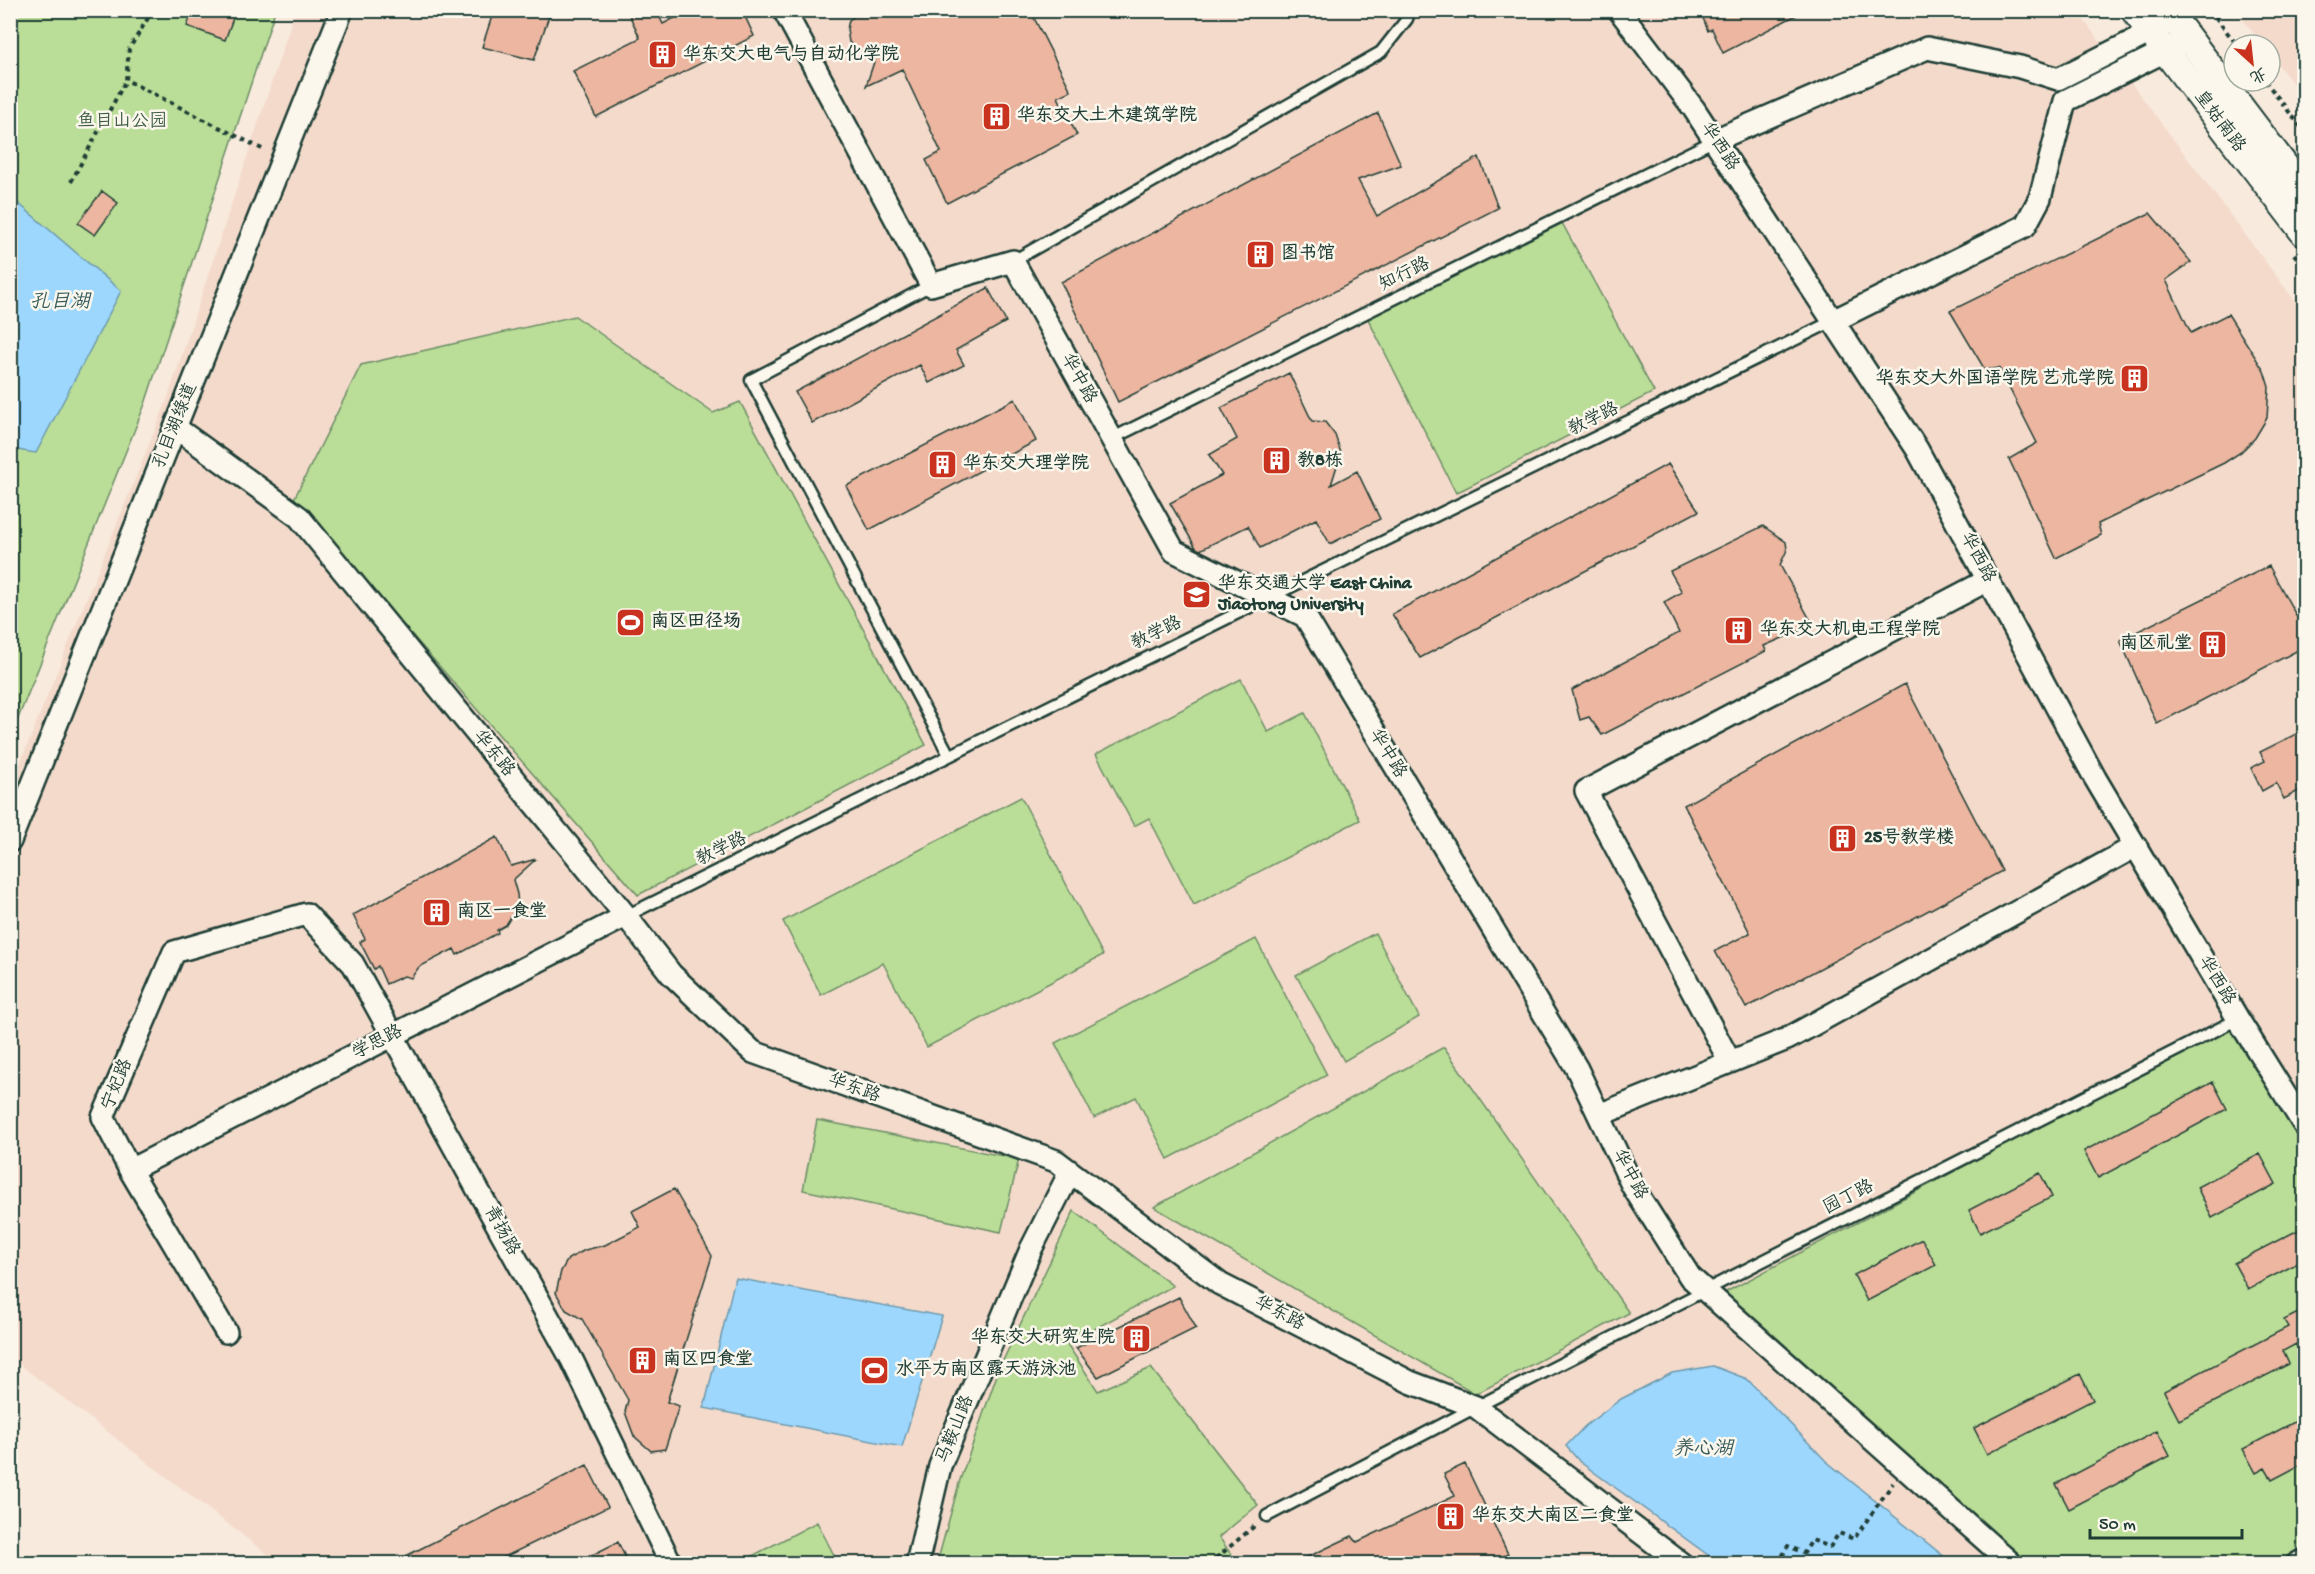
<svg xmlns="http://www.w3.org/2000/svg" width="2315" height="1574" font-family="'Gochi Hand','LXGW WenKai TC',sans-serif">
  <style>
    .built { fill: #f4dacb }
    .green { fill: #badd97; stroke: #6c8d66; stroke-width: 1.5 }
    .water { fill: #9ed7fe; stroke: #6b99ad; stroke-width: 1.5 }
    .building { fill: #ecb6a0; stroke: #1f3d34; stroke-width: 1.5 }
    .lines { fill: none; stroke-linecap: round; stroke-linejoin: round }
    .service-casing { stroke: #1f3d34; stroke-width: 15 }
    .minor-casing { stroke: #1f3d34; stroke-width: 26 }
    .tertiary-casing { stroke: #1f3d34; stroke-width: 30 }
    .path { stroke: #1f3d34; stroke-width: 4; stroke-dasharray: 4.5 4.5; stroke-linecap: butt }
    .service { stroke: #fbf7ec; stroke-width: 10 }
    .minor { stroke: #fbf7ec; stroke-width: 21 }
    .tertiary { stroke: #fbf7ec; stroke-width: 26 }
    .labels { text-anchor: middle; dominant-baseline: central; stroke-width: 5; stroke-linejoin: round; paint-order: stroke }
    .poi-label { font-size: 18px; font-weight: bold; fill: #1f3d34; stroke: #fbf7ec; text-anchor: start }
    .park-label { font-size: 18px; fill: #3e5d48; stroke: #fbf7ec }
    .street-label { font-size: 18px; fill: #1f3d34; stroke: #fbf7ec }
    .water-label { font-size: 20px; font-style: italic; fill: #385c5c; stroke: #fbf7ec }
  </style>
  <rect width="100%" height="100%" fill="#f8eadd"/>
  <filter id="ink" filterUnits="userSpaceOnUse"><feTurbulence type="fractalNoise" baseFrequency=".0167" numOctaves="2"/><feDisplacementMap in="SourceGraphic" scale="12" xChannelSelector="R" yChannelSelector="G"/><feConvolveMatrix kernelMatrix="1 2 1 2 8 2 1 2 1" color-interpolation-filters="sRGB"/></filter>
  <g filter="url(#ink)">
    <!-- built -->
    <path class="built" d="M295,11H2077L2304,313V1563H279L11,1358L10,788L167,400Z
      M2236,11H2304V98L2270,54V45H2263Z"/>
    <!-- green -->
    <path class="green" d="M11,11H275L145,404L11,736Z
      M1561,221L1654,392L1456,493L1367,317Z
      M575,316L713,413L740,402L926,745L638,895L294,499L361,365Z
      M1241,679L1268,732L1305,713L1360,820L1194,905L1149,818L1134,826L1096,754Z
      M1021,797L1103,955L927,1047L883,963L821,995L783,921Z
      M1375,933L1419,1017L1344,1061L1296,975Z
      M1256,939L1327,1075L1168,1159L1136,1097L1094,1118L1055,1043Z
      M2237,1022L2304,1130V1555L2285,1564L2021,1563L1724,1293Z
      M1444,1047L1629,1313L1476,1394L1154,1207Z
      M817,1120L1019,1159L1001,1232L803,1190Z
      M1074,1211L1173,1286L1067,1344L1098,1391L1151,1368L1258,1505L1219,1537L1237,1563H937L960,1480L999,1369Z
      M817,1522L838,1563H739Z"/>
    <!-- water -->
    <path class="water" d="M11,197L121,291L36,453L11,449Z
      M735,1278L942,1316L902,1447L704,1408Z
      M1713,1366L1747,1379L1826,1461L1952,1563H1719L1580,1462L1566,1446L1585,1426L1621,1399L1672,1373Z"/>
    <!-- building -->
    <path class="building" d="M193,10H236L225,40L187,26Z
      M494,10H551L534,60L482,47Z
      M627,10H656L663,24L690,10H742L754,36L596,117L573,71L640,38Z
      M868,10L881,15L884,10H1030L1071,91L1058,97L1077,135L947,203L926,160L941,152L902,69L866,86L877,53L858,50L849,42L847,29L849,20L862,11Z
      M1700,10H1806L1723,53L1712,29L1708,31Z
      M1378,113L1401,165L1358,180L1377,216L1479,157L1498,208L1118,402L1061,282Z
      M102,191L118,203L95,235L78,223Z
      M2150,213L2191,262L2166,280L2191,333L2228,314L2264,371L2269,387L2267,418L2255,438L2241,452L2224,463L2098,524L2101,535L2056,558L2009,459L2037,443L1999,368L1985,370L1950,311Z
      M988,288L1006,322L956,350L964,365L929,383L920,365L812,423L795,392Z
      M1289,373L1312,421L1325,422L1335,435L1341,453L1331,485L1357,471L1380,519L1330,544L1316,519L1260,548L1248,526L1200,550L1196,548L1170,503L1222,475L1209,455L1237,439L1221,408Z
      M1015,399L1036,441L869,530L846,486Z
      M1668,464L1699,511L1420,658L1392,614Z
      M1763,526L1786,542L1787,550L1780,565L1813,625L1764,646L1766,651L1602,735L1589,717L1580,720L1572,690L1679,633L1664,602L1682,592L1670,571Z
      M2269,566L2304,630V647L2157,724L2120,640Z
      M1905,684L2002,871L1746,1008L1715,951L1750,933L1684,805Z
      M2304,730V788L2284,799L2276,783L2262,791L2251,768L2265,761L2260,752Z
      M497,837L511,866L536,859L513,880L517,894L518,905L506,925L497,930L498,933L457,955L454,949L419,967L411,978L404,976L386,984L378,966L374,969L360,942L365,939L353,915Z
      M2213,1082L2227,1109L2098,1178L2084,1151Z
      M2260,1154L2276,1184L2212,1218L2197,1187Z
      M2040,1173L2052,1197L1980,1233L1969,1210Z
      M674,1189L712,1256L667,1402L679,1406L665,1449L651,1451L634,1436L625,1412L628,1400L582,1319L566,1310L556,1293L561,1271L568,1259L585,1250L605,1245L640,1227L632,1211Z
      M2304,1227V1260L2248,1289L2234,1263Z
      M1922,1239L1936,1265L1867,1301L1854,1275Z
      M1179,1297L1196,1328L1098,1377L1076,1348Z
      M2304,1310V1361L2296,1344L2283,1351L2289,1364L2179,1420L2164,1391L2288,1327L2284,1320Z
      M2080,1374L2093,1400L1987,1454L1974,1428Z
      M2304,1417V1463L2272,1480L2265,1468L2256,1473L2243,1449Z
      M2157,1431L2170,1456L2069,1509L2056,1484Z
      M1465,1464L1508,1554L1489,1563H1295L1352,1536L1357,1542L1455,1496L1444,1474Z
      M587,1465L608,1507L492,1563H392Z
      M618,1542L628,1563H576Z"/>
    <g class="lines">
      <defs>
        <path id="service" d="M1013,261L1381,52L1407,19L1410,10
          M931,285L751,380L949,755
          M1111,439L1715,140
          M626,916L1268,598L1833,321
          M1267,1516L1476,1407L2238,1019"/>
        <path id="minor" d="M784,10L931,285L1013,261L1174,551L1305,616L1577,1069L1633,1187L1690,1277L2012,1564
          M1619,10L1694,109L1917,449L2095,778L2238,1019L2304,1125
          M1715,140L1927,48L2020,67L2058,79L2163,26
          M1833,321L2025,226L2040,198L2065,101L2179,44
          M176,428L299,517L626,916L671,974L753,1052L1056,1161L1220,1284L1410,1382L1476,1407L1682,1564
          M10,841L342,10
          M1730,1062L1586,791L1988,580
          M1599,1115L1787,1039L2136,846
          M130,1170L626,916
          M226,1332L130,1170L103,1117L174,952L306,914L353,964L572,1360L671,1564
          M917,1564L940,1466L1031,1249L1070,1172
          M2297,1564L2304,1560"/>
        <path id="tertiary" d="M2134,10L2304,233
          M2167,10L2304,191"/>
      </defs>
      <!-- service casing -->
      <use href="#service" class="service-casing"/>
      <!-- minor casing -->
      <use href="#minor" class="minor-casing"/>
      <!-- tertiary casing -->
      <use href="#tertiary" class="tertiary-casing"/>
      <!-- path -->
      <path class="path" d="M153,10L129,49L126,80L266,151
        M2210,10L2237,45
        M2265,81L2304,131
        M71,182L126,80
        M2294,254L2304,267
        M1209,1564L1257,1524
        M1778,1564L1788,1546L1804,1553L1812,1540L1830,1547L1839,1533L1854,1539L1893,1483"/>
      <!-- service -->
      <use href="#service" class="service"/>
      <!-- minor -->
      <use href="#minor" class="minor"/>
      <!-- tertiary -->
      <use href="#tertiary" class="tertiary"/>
    </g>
  </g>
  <!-- icons -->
  <defs>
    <symbol id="building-square" viewBox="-11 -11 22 22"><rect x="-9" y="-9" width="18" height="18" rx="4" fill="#c8321e" stroke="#fbf7ec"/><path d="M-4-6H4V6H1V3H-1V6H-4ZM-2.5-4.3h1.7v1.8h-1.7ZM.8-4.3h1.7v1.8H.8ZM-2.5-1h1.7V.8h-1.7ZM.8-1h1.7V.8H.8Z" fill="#fff"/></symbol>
    <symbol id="university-square" viewBox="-11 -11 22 22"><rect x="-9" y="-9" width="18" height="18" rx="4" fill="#c8321e" stroke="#fbf7ec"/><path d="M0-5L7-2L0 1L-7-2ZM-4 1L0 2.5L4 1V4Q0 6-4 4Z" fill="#fff"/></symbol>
    <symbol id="stadium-square" viewBox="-11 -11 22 22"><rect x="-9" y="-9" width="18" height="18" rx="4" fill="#c8321e" stroke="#fbf7ec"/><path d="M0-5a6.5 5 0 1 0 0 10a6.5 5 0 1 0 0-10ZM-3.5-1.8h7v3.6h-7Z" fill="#fff"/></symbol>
  </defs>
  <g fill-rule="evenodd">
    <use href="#building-square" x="646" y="38" width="33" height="33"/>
    <use href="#building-square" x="980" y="100" width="33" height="33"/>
    <use href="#building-square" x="1244" y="238" width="33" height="33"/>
    <use href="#building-square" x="2118" y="362" width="33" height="33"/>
    <use href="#building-square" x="1260" y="444" width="33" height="33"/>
    <use href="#building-square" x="926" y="448" width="33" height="33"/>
    <use href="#university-square" x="1180" y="578" width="33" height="33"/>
    <use href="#stadium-square" x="614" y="606" width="33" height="33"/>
    <use href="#building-square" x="1722" y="614" width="33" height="33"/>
    <use href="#building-square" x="2196" y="628" width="33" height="33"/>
    <use href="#building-square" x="1826" y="822" width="33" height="33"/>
    <use href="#building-square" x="420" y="896" width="33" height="33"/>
    <use href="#building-square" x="1120" y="1322" width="33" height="33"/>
    <use href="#building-square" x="626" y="1344" width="33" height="33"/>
    <use href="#stadium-square" x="858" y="1354" width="33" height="33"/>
    <use href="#building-square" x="1434" y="1500" width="33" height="33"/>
  </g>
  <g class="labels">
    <!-- poi labels -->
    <g class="poi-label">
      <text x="683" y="55">华东交大电气与自动化学院</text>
      <text x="1017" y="116">华东交大土木建筑学院</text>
      <text x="1281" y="254">图书馆</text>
      <text x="2114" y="379" text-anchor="end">华东交大外国语学院 艺术学院</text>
      <text x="1297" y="461">教8栋</text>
      <text x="963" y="464">华东交大理学院</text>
      <text x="1218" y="584">华东交通大学 East China<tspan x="1218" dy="21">Jiaotong University</tspan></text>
      <text x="651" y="622">南区田径场</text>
      <text x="1760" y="630">华东交大机电工程学院</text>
      <text x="2192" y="644" text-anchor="end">南区礼堂</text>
      <text x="1864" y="838">25号教学楼</text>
      <text x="457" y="912">南区一食堂</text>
      <text x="1115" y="1338" text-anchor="end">华东交大研究生院</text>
      <text x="663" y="1360">南区四食堂</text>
      <text x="896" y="1370">水平方南区露天游泳池</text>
      <text x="1472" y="1516">华东交大南区二食堂</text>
    </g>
    <!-- park labels -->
    <g class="park-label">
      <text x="122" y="122">鱼目山公园</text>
    </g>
    <!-- street labels -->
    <g class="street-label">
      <text transform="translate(2219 122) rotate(53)">皇姑南路</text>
      <text transform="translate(1719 147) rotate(57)">华西路</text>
      <text transform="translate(1405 275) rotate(-26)">知行路</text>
      <text transform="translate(1078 379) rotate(61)">华中路</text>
      <text transform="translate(1594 420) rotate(-26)">教学路</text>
      <text transform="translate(176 426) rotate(-68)">孔目湖绿道</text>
      <text transform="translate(1977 558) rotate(62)">华西路</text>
      <text transform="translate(1157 634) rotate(-26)">教学路</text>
      <text transform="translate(493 754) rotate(51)">华东路</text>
      <text transform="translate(1387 754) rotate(59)">华中路</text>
      <text transform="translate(722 850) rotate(-26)">教学路</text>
      <text transform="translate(2216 981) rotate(59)">华西路</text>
      <text transform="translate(378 1043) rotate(-27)">学思路</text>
      <text transform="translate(118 1085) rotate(-68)">宁妃路</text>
      <text transform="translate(854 1089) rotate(20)">华东路</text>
      <text transform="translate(1629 1175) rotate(62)">华中路</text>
      <text transform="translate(1849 1198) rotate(-27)">园丁路</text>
      <text transform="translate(501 1231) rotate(61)">青扬路</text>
      <text transform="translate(1279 1314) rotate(28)">华东路</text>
      <text transform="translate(956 1430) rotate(-68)">马鞍山路</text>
    </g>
    <!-- water labels -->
    <g class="water-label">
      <text x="60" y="303">孔目湖</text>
      <text x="1703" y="1450">养心湖</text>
    </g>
  </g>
  <!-- margin -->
  <rect width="2315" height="1574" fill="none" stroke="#fbf7ec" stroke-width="36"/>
  <rect x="18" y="18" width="2279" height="1538" fill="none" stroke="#1f3d34" stroke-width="2" filter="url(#ink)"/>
  <!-- north arrow -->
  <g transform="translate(2252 63) rotate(153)"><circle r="28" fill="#fbf7ec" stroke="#a3ada2" stroke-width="1.5"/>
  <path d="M0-4.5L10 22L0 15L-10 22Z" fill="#c8321e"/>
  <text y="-9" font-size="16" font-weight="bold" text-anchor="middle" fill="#1f3d34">北</text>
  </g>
  <!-- scale -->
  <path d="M2090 1529v9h152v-9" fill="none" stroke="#1f3d34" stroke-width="3"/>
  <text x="2099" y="1529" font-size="18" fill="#1f3d34" stroke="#fbf7ec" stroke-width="4.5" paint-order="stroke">50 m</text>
</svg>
